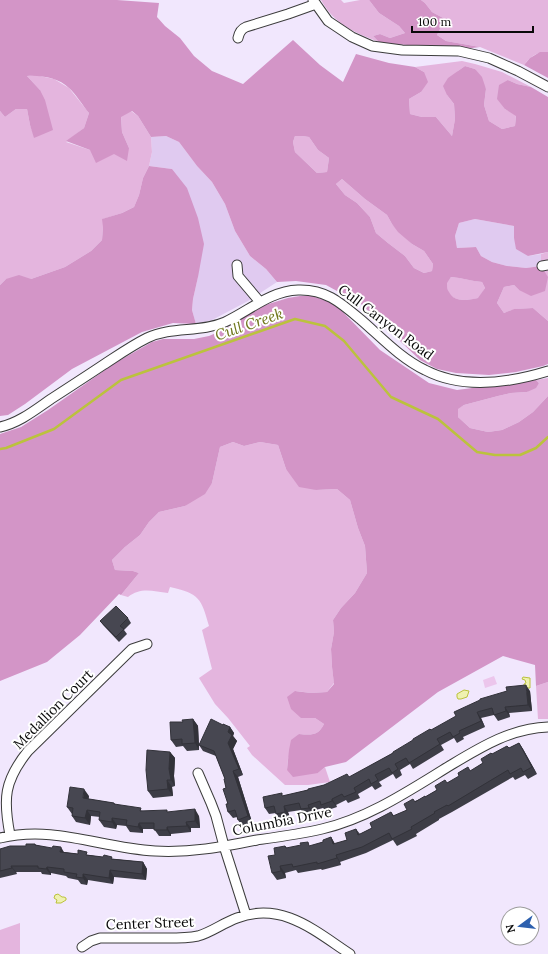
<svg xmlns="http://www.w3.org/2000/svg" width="548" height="954" font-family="Lora,serif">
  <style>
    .farmland { fill: #e0caf0 }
    .green { fill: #e4b5de }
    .forest { fill: #d395c7; fill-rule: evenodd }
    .pitch { fill: #ecc6ec }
    .water { fill: #eff1b0; stroke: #bbc23d }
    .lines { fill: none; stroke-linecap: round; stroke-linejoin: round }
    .stream { stroke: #bbc23d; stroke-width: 2.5 }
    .minor-casing { stroke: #3c3c3c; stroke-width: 11 }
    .minor { stroke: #fff; stroke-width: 9 }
    .wall { fill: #3d3d46 }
    .shaded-wall { fill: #323239 }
    .building { fill: #474751; stroke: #323239 }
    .labels { text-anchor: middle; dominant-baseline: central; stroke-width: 4; stroke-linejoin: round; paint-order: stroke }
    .street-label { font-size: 14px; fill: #090909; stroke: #fff }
    .water-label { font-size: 15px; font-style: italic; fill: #6f771b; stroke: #fff }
  </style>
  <rect width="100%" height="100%" fill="#f1e7fd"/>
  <!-- farmland -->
  <path class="farmland" d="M166,136L179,142L197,166L212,182L225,204L235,231L250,256L266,269L277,282L248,301L212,320L196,324L192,310L193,299L198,277L172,169L149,166L152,152L151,137Z
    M475,219L514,226V238L528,256L541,254V266L526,268L507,266L492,262L481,256L476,247L457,248L455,236L459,223Z"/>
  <!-- green -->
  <path class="green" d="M321,0H341L344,3L360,0H369L379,13L399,26L405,33L390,38L380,34L373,36L379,42C355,33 334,24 321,0Z
    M421,0H548V52C536,52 531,56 524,65L480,47L446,41L437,35L445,19L432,12L425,3Z
    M462,61L475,64L502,72L531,87L517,84L508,80L505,109L516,115L515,126L502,129L489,121L484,105L486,89L475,69L465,66L458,71L447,95L454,104L455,119L452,136L436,117H422L410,114L409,99L421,92L424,72L415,67Z
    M35,75L54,79L69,88L89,113L84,128L66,142L90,150L114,154L129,148L122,132L121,116L131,111L138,116L151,137L152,152L149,166L143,178L139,195L134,207L122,213L103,219V227L102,240L91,251L65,267L31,279H6L0,285V111L5,117L16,109H27L30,125L35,138L40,90L27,76Z
    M295,136H302L309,137L318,150L329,158L327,172L317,173L295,152L293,142Z
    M342,179L365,199L387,215L392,224L412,244L424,251L433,264L432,271L424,273L414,268L405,256L388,243L376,233L370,217L357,203L345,195L336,184Z
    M548,252V321L533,308L515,309L504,313L497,303L504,287L514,285L519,290L541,266V254Z
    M451,277C462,278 472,281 482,282L485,288L479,298C469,300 454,303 448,292C447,290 447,285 447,282Z
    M548,378V396L533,412L519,422L502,430L488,432L470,428L458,417L457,409L464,405L498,396L511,393L527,392L539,383L536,380Z
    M233,442L244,446L260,442L278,445L286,469L316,490L337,489L350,500L358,528L365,546L367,573L355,593L341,608L333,620L334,632L331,649L332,667L334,683L327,692L311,693L296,691L301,718H315L324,724C318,736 312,735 299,734L288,759L287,770L318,773L325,767L330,782L308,785H285L252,755L247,748L250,746L228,718L215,704L199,678L212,669L202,630L209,626C201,598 200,594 170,587L168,593C153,591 140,587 128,597L121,595L139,573L133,571L115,570L112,560L125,547L140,535L149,522L159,512L185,506L212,483L220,447Z
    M548,682V719H538L536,686Z
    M20,923V954H0V930Z"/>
  <!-- forest -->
  <path class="forest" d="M0,0H117L159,3L157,17L165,26L180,38L194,56L212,71L243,84L293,40L320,65L343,82L356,54L389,63L415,67L424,72L428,82L421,92L409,99L410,114L422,117H436L452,136L455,119L454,104L447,95L443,86L448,78L465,66L475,69L482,77L486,89L484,105L489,121L502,129L515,126L516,116L505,109L497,99L499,85L508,80L517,84L531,87L548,97V252L528,256L516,249L514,238V226L475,219L459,223L455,236L457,248L476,247L481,256L492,262L507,266L526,268L541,266L548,277L545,291L531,296L519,290L514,285L504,287L497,303L504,313L514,309L533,308L548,321V364L543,366L516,372L489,375L456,373L437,369L420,360L361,304L326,285L296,281L277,282L266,269L250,256L235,231L225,204L212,182L197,166L179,142L166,136L151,137L138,116L132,111L121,117L122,132L129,148L127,161L114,154L96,163L90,150L66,141L84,128L89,113C83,106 76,94 69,88C59,78 41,75 27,76L40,90L45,100L53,130L34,138L30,125L27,109H16L5,117L0,111ZM295,136H302L309,137L318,150L329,158L327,172L317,173L295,152L293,142ZM342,179L365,199L387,215L392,224L398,232L412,244L424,251L433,264L432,271L424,273L414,268L405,256L388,243L376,233L370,217L357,203L345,195L336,184ZM451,277C462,278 471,281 482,282L485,288L478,298C469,300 454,303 449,292C447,290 447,285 447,283Z
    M369,0H421L425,3L432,12L445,19L437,35L446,41L480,47L465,49L393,44L379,42L373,36L380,34L390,38L405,33L399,26L379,13Z
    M540,52H548V78L524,65L530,58Z
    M149,166L172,169L187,188L198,218L204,244L198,277L193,299L192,310L196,324L173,323L142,332L72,369L25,404L8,415L0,416V285L6,279L19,275L31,279L65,267L91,251L102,240L103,227L102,219L122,213L134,207L139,195L143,178Z
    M300,296H312L334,303L380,350L429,383L457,390L526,381L536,380L539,383L536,388L527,392L511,393L498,396L464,405L458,409V417L470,428L488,432L502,430L519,422L533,412L548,396V682L536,686L535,665L503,656L438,692L346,762L325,767L318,773L293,777L287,770L289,750L291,740L299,734C312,735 318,736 324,724L315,718H301L291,709L287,697L295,691L311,693L327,692L334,684L332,667L331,649L334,632L333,620L341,608L355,593L367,573L365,546L358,528L350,500L337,489L316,490L299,487L286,469L278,445L260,442L244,446L233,442L220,447L212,483L205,494L185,506L159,512L149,522L140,535L125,547L112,560L115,570L133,571L139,573L121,595L119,594L80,635L47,662L0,681V434L21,427L48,410L115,363L152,342L163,339H194L209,336L223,330L262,306L288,298Z"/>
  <!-- pitch -->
  <path class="pitch" d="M494,676L497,684L485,688L483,680Z"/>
  <!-- water -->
  <path class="water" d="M523,677L530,678V688H526L524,686V684L526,683L525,680L522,679Z
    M464,690L469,691L467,697L461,699H458L457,697V694Z
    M58,894L62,897H64L66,898V900L61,903H56L57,900L54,898L55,895Z"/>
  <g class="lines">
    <!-- stream -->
    <path class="stream" d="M0,449L6,448L54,429L121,380L295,319L325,326L344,341L391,397L438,419L477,452L495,455H520L536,448L548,437"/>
    <defs>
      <path id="minor" d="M313,0L328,21L352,37L372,46L402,50L459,51L489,58L518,71L548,87
        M238,38C239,33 241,29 246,27L288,14L316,4
        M237,265L238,276L260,302
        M542,266L548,265
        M0,427C19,423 35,410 51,399C68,388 85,377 103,365C117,356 131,346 147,338C172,326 200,333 225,322C249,311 270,291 298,290C325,289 340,302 360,319C380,336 400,358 425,370C463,390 509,383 548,371
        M198,773L211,803L216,816L224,846L246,915
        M10,835C3,799 4,781 28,751L132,649L147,644
        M0,838C55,825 101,848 155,851C190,853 222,847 257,840C278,837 300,834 322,829C369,818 410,790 451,765C481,747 512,728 548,727
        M82,947L91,941L100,938C118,938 135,938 152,938C167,938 183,939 198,936C212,932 223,923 237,918C282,901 315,931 350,954"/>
    </defs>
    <!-- minor casing -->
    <use href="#minor" class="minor-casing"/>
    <!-- minor -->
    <use href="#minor" class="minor"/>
  </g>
  <!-- wall -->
  <path class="wall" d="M128,618L131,623L124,630L127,634L119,642L103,625L100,621Z
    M530,691L532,711L509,713L510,717L498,721L494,715L481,718L485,727L463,737L464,739L457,743L454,738L441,745L444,750L413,769L410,764L400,770L402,775L396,779L393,774L379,782L382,786L375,790L372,786L358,794L360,798L348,803L346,800L336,805L337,807L325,811L323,808L312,811L313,814L305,815L301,810L288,812L290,818L280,820L276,813L269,814L265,808L283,796L308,790L350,777L393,753L431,730Z
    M193,719L198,726L199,744L223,725L230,727L234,733L233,736L237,741L233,749L243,775L238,777L252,822L242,826L238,820L237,817L233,818L228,812L225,779L216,756L203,751L199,745V750L187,751L183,746L176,747L171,740L183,722Z
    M519,743L523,749L537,774L528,779L525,775L515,780L513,777L452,812L439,819V820L416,834L417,836L397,846L393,840L366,853L340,862L341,865L322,870L321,869L298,873L296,870L285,873L286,878L277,880L272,873L275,855L285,846L287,848L311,846L323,842L331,837L335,844L347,840L356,829L360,834L372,828L391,812L394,816L407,810L415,801L425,797L437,790L447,783L471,771L483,763L492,754L509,748Z
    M170,752L175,758L174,776L175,786L172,787L173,796L153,798L148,791Z
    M89,796L88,799L114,803L116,805L143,811L167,812L199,816L200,828H191V832L171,834V836H159L154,829H143V833L130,832L126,826L117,825L116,829L104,827L99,820L100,817L91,816L90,825L76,822L72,816V814L67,807Z
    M35,844L36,845L64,852L78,854L89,855L114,859L143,862L147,869L146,880L114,877L113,884L88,880L87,885L81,884L78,880L68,878L66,876L51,873V875L42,874L41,872H16L17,874L0,878V849L26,846Z"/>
  <!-- shaded-wall -->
  <path class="shaded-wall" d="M526,685L530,691L532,711L528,705Z
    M505,707L509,713L510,717L506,711Z
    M477,712L481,718L485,727L481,721Z
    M193,719L198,726L199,750L195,743Z
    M230,727L234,733L233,736L237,741L233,749L243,775L239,769L228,743V732Z
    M519,743L523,749L537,774L532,767Z
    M170,752L175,758L174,776L175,786L171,780L169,769Z
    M233,771L238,777L252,822L248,816Z
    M167,780L172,787L173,796L168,789Z
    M84,789L89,796L88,804L83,798Z
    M332,799L336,805L337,807L332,801Z
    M308,805L312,811L313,814L309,808Z
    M284,806L288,812L290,818L285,812Z
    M195,809L199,816L200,828L195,821Z
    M87,810L91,816L90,825L85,818Z
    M112,818L117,825L116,829L112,822Z
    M186,822L191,828V832L187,826Z
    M139,823L143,829V833L138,827Z
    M167,827L171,834V836L167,830Z
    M331,837L335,844H333Z
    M61,847L65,854L60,852Z
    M336,855L340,862L341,865L337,858Z
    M143,862L147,869L146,880L142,874Z
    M11,866L16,872L17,874L12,868Z
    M280,866L285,873L286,878L281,871Z
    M47,867L51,873V875L46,869Z
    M110,870L114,877L113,884L109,878Z
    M83,874L88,880L87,885L83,878Z"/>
  <!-- building -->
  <path class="building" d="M116,606L128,618L120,626L124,629L116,637L100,621Z
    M526,685L528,705L505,707L506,711L494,715L492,708L477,712L481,721L459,731L460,733L453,737L450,732L437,739L440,744L409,763L406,758L395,764L398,769L392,773L389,768L375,775L378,780L371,784L369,779L354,788L356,792L344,797L342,794L332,799V801L321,805L320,801L308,805L309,808L301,809L299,803L284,806L285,812L276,814L274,806L265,808L263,797L282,793V796L308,790V789L324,785L347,774L349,777L393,753V752L413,740V739L430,729L431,730L456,716L454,712L480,700V699L507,691L506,687Z
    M193,719L195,743L182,744V739L171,740L170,722H183L182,720Z
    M211,719L223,725V724L230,727L228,732L232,735L228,743L239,769L233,771L248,816L238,820L235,810L228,812L226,804H228L223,789L226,788L224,779H225L214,751L199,745Z
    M519,743L532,767L523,772L521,768L510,774L508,770L448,806L447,805L434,812L435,813L411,827L412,829L392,839L389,833L362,847L336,855L337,858L317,864V862L293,867L292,864L280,866L281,871L272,873L268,856L275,855L274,848L285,846L286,848L301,845L300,843L308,842L309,846L323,842V840L331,837L333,844L347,840L345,833L356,829L358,835L372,828L370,823L391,812L393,816L407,810L404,804L413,799L415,802L425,796V797L437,790L435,786L445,780L447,783L459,776L458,773L468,767L470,771L483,763L481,759L491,753L492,754L507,746L509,748Z
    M147,750L170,752L169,769L171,780H167L168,789L148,791L146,770Z
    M70,787L84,789L83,798L114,803V804L141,808L140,811L167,810V812L195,809V821L186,822L187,826L167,827V830H154V823H139L138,827L126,825L127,820L112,818V822L99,820L100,812L87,810L85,818L72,816L73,808L67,807Z
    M26,844H35V845L52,848L53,846L61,847L60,852L78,854V850L87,852L86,855L103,857L104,855L112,857L111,859L143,862L142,874L110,870L109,878L83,874V878L76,877L77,874L64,872V869L47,867L46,869L38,868V866H11L12,868L0,871V849L10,846H26Z"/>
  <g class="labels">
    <!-- street labels -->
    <g class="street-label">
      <text transform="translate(386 322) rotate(37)">Cull Canyon Road</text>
      <text transform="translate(53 709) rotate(-45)">Medallion Court</text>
      <text transform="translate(282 821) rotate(-11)">Columbia Drive</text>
      <text transform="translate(150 923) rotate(-2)">Center Street</text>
    </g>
    <!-- water labels -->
    <g class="water-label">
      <text transform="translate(249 324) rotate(-19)">Cull Creek</text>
    </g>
  </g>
  <!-- north arrow -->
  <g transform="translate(520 926) rotate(255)"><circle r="19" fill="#ffffff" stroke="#9d9d9d"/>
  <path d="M0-3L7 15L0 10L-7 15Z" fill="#2d60ae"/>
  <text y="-6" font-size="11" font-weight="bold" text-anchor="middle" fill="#090909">N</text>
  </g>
  <!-- scale -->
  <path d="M412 26v6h121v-6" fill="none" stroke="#090909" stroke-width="2"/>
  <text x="418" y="26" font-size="12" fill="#090909" stroke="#ffffff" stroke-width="3" paint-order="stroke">100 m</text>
</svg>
